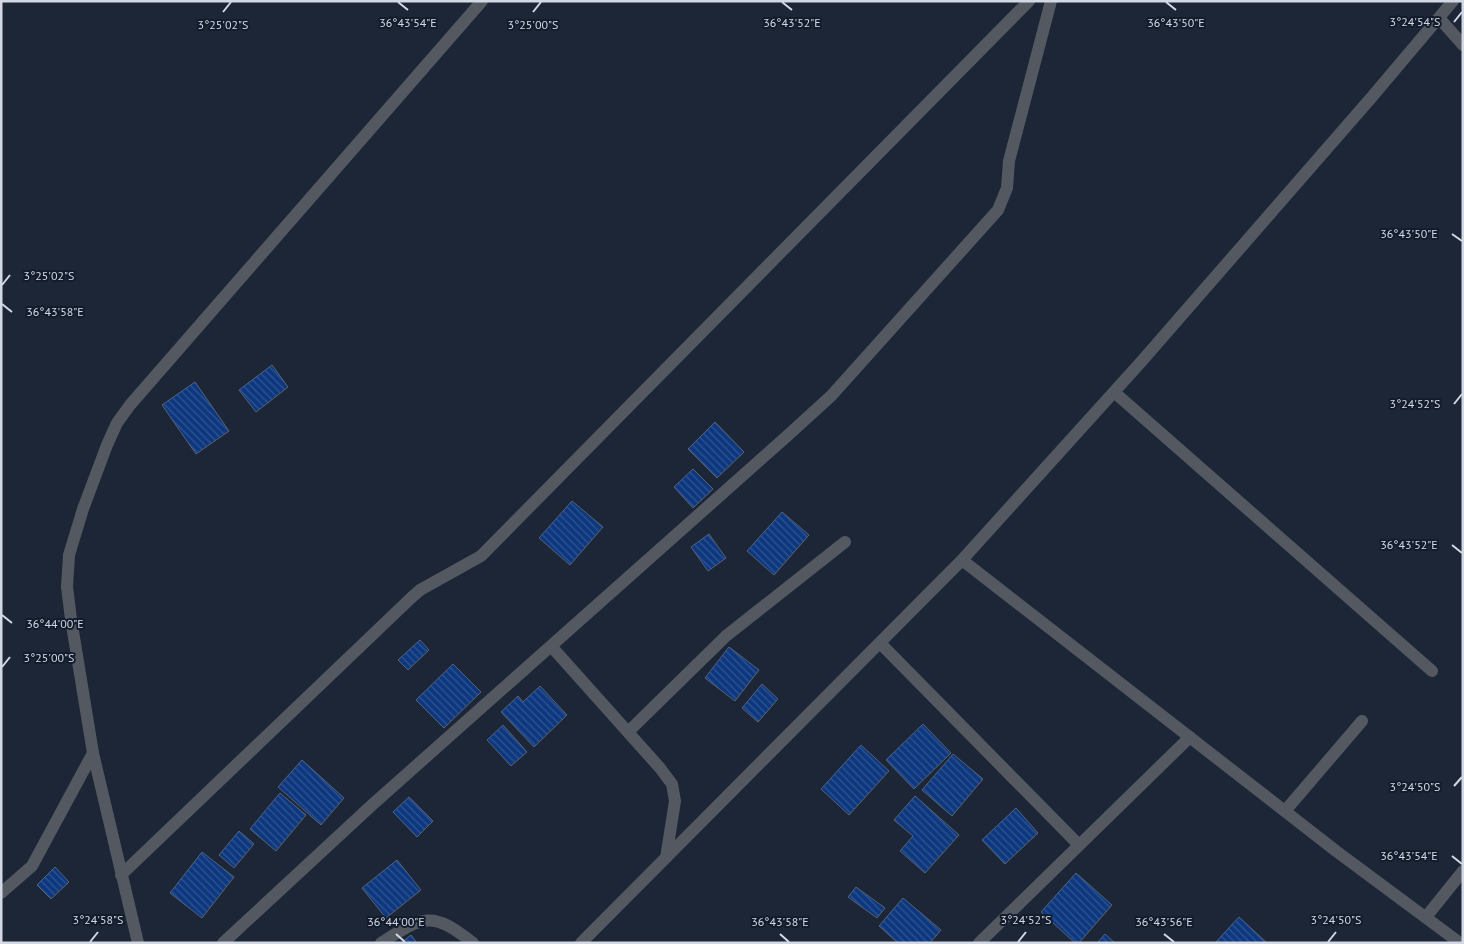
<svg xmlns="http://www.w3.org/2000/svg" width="1464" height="944" font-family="'PT Sans',sans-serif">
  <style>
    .building { fill: url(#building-back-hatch); stroke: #576275 }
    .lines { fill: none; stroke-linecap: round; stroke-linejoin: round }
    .minor { stroke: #545961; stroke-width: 12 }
    .ticks { fill: none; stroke: #d3d9e4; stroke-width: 2 }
    .ticks-label { font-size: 12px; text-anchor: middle; fill: #d3d9e4; stroke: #131c2c; stroke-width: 4; stroke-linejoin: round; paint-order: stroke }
  </style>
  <defs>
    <pattern id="building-back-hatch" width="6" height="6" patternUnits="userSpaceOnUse" patternTransform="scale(1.25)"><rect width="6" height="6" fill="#0d387f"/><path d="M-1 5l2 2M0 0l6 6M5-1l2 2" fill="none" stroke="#2f5491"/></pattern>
  </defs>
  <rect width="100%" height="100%" fill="#1c2636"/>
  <!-- building -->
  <path class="building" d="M272,365L288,387L256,412L239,390Z
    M195,382L229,431L196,454L162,405Z
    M715,422L744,452L717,478L688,449Z
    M693,469L713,489L693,508L674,487Z
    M572,501L603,527L570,565L539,538Z
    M782,512L809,535L774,575L747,551Z
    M709,534L726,558L708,571L691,547Z
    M420,640L429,650L408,670L398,660Z
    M729,647L759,670L735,701L705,678Z
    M453,664L481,692L444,728L416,700Z
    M762,684L778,699L758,722L742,708Z
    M540,686L567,715L534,747L501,712L518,696L523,702Z
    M923,724L951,753L914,789L886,760Z
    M503,725L527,752L511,766L487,740Z
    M861,745L889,771L849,815L821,789Z
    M953,754L983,779L952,816L922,790Z
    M302,760L344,798L321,825L278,787Z
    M280,793L306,815L276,851L250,829Z
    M915,796L959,835L925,873L900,851L913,836L894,820Z
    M409,797L433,821L417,837L393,812Z
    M1016,808L1038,833L1005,864L982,840Z
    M239,831L254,844L234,868L219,855Z
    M202,852L234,877L202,918L170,893Z
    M397,860L421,890L386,918L362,888Z
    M55,867L69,882L51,899L37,885Z
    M1076,873L1112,905L1079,943H1075L1041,912Z
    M856,887L885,908L877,918L848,897Z
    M903,898L941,930L930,943H898L879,926Z
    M1239,917L1267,943H1215Z
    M1105,934L1115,943H1097Z
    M411,935L417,943H401Z"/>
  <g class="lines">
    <!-- minor -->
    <path class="minor" d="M1439,18L1463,45
      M1114,392L1432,671
      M962,560L1336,851L1460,943
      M880,643L1079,845
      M551,646L660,768L672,784L675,801L666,858
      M628,732L726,636L845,542
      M1285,811L1362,721
      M121,875L411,598L420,590L481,556L1029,1
      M1,893L32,866L93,753
      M1426,917L1463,871
      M138,943L93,753L71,619L67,587L69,555L83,509L107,445L117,423L130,405L482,1
      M223,943L372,805L786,437L831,396L998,210L1007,188L1009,161L1051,1
      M381,943C423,916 432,910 473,943
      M581,943L962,560L1141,362L1371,98L1453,1
      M979,943L1190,737"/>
  </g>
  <!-- ticks -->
  <path class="ticks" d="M398,2L408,10M782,2L792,10M1166,2L1176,10M223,12L231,2M533,12L541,2M1454,22L1462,12M1452,234L1462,241M2,285L10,275M2,304L12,312M1454,404L1462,394M1452,545L1462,553M2,615L12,623M2,667L10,657M1454,786L1462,777M1452,856L1462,864M396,934L405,942M780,934L789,942M1164,934L1174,942M90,942L98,932M1018,942L1026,932M1328,942L1336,932"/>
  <g class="ticks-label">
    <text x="1415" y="26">3°24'54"S</text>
    <text x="408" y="27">36°43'54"E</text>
    <text x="792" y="27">36°43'52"E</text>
    <text x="1176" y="27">36°43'50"E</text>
    <text x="223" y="29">3°25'02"S</text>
    <text x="533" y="29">3°25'00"S</text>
    <text x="1409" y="238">36°43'50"E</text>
    <text x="49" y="280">3°25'02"S</text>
    <text x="55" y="316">36°43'58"E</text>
    <text x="1415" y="408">3°24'52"S</text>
    <text x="1409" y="549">36°43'52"E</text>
    <text x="55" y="628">36°44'00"E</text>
    <text x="49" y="662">3°25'00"S</text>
    <text x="1415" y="791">3°24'50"S</text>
    <text x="1409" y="860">36°43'54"E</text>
    <text x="98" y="924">3°24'58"S</text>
    <text x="1026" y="924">3°24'52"S</text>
    <text x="1336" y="924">3°24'50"S</text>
    <text x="396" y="926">36°44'00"E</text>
    <text x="780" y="926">36°43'58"E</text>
    <text x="1164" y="926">36°43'56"E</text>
  </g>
  <!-- border -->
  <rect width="1464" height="944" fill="none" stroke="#d3d9e4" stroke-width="5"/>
</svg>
